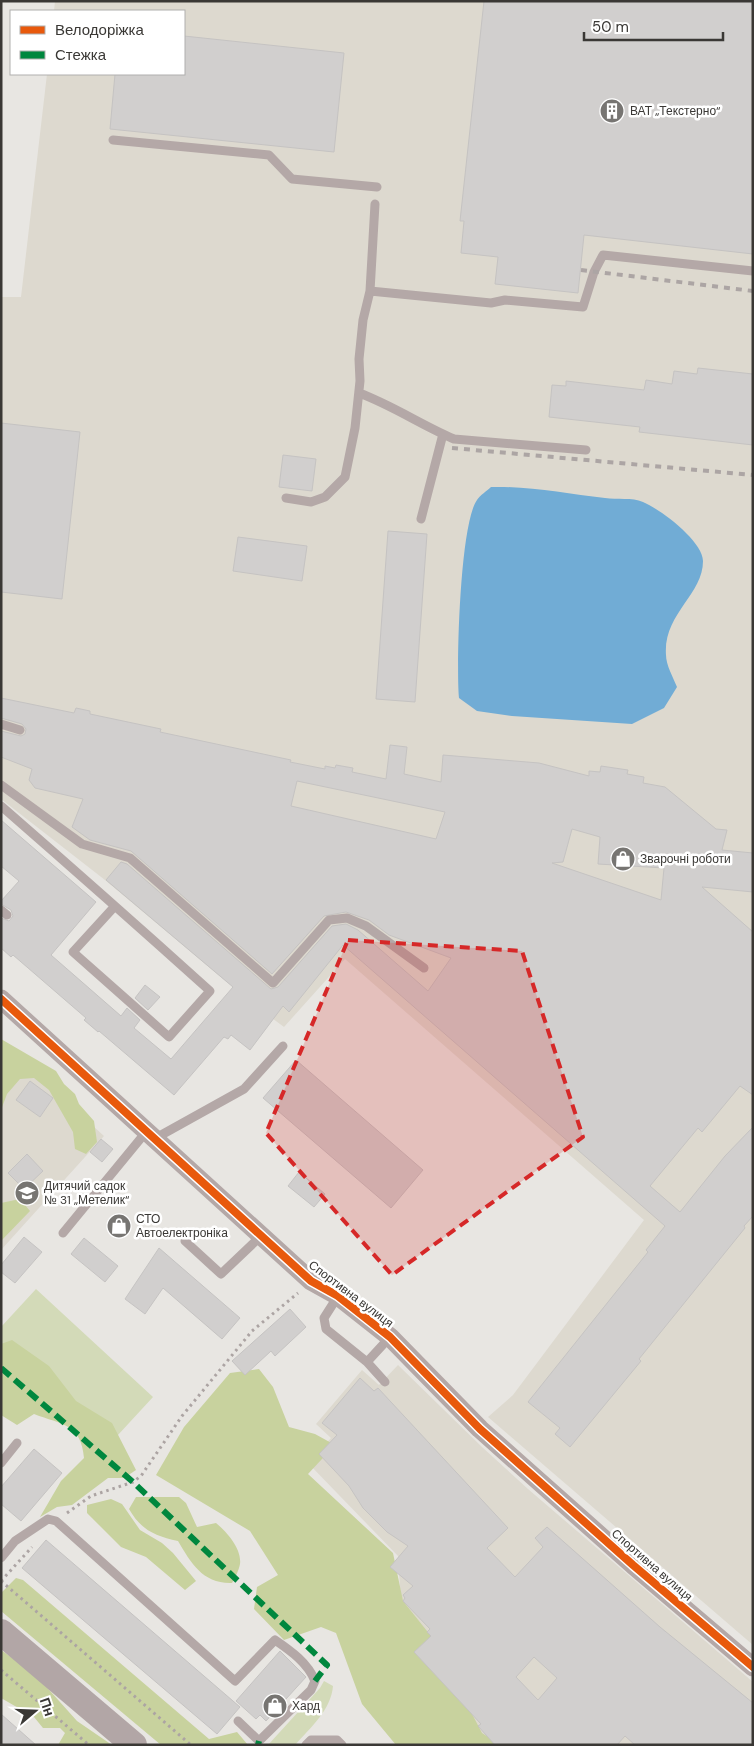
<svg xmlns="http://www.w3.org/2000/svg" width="754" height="1746" font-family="'DM Sans',sans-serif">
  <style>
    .built { fill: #ddd9cf }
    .green { fill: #d3dab8 }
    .forest { fill: #c8d29e }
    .water { fill: #71acd5 }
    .building { fill: #d1cfce; stroke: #c5c3c2; fill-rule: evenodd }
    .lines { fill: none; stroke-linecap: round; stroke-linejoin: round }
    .path { stroke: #aca4a3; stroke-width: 3; stroke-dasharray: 2.5 4; stroke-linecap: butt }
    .service { stroke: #b4a8a7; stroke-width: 9 }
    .minor { stroke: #b4a8a7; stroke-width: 19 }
    .secondary { stroke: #b2a6a6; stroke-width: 26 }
    .rail { stroke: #aca5a4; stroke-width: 4; stroke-dasharray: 6 6; stroke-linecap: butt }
    .quiet { stroke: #00873e; stroke-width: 6; stroke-dasharray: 12 6; stroke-linecap: butt }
    .cycleway-casing { stroke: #fff; stroke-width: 11 }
    .cycleway { stroke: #e8590c; stroke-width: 8 }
    .marked { fill: #d62828; fill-opacity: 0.2; stroke: #d62828; stroke-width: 4; stroke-dasharray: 10 6; stroke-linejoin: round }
    .labels { text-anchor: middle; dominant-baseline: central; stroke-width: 5; stroke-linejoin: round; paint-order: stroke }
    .poi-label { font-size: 12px; fill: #3a3835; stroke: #fff; text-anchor: start }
    .street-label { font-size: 12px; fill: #3a3835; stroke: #fff }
  </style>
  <rect width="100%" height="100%" fill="#e8e6e2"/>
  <!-- built -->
  <path class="built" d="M55,1H753V1645L488,1417L513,1395L644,1220L345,959L284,1027L253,1004L105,880L1,799V297H21L47,74H184V11H54Z
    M1,1042L104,1136L1,1250Z
    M398,1365L482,1447L528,1489L753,1682V1745H484L401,1603L398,1556L308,1463L331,1438L316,1424L362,1370L379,1385Z"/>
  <!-- green -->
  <path class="green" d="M36,1289L153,1397L106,1448L1,1352V1327Z
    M324,1681L333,1686C331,1710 311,1727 295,1745H268L320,1688Z"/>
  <!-- forest -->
  <path class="forest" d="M1,1039L56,1071L64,1084L75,1094L79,1104L94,1121L97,1142L86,1154L75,1149L73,1132L49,1090L34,1078L20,1079L7,1094L1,1110Z
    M20,1199L30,1211L1,1241V1203Z
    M12,1340L49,1366L76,1401L112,1423L136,1470L124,1478H108L72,1505L57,1507L40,1517L61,1481L84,1458C81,1423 62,1425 34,1414L17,1425L1,1415V1344Z
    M259,1369L273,1387L289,1427L315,1434L335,1445L308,1474L393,1553L403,1601L431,1636L482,1733L500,1745H396L362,1704L336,1633L321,1627L284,1640L254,1609L257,1587L278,1575L250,1531L156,1475L184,1427L230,1373Z
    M136,1497H179L186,1503L197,1527L216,1523C227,1532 242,1549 240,1564C239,1570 235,1578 232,1583C203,1584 191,1563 178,1541C155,1536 141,1530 129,1509Z
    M111,1499L122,1504L140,1530L162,1543L173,1553L196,1581L185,1590L146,1557L121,1547L87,1513V1505Z
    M16,1578L23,1580L209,1739L237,1732L248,1745H161L1,1611V1593Z
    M1,1650L34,1673L77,1721L112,1745H58L65,1733L60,1728H43L34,1717L1,1698Z"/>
  <!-- water -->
  <path class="water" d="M491,487C530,486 567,494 605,498C617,500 632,497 643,502C660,509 703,541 703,561C703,595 663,614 666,655C666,665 673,677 677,687L664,708L632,724L512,716L477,711L459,698C456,666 460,523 477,500C480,495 487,491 491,487Z"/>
  <!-- building -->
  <path class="building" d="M484,1H753V254L584,235L578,293L495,284L498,257L461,253L464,221H460Z
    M184,36L344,53L334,152L110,129L115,74H184Z
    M698,368L753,374V445L639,432L640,427L549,417L552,385L566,386V381L644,390L646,380L672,384L674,371L697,374Z
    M1,423L80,432L62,599L1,592Z
    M283,455L316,459L312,491L279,487Z
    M388,531L427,534L415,702L376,699Z
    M238,537L307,546L302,581L233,571Z
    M1,698L74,713L76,708L90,711V714L161,729L160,732L291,760L290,762L325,769V766L335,768L336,765L353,768L352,772L386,779L390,745L407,747L404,774L441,782L443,755L539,763L589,776V771L600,772L601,766L628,770L627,774L644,777L643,783L665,787L716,829L727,830L722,850L753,853V892L702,887L753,932V1095L740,1086L702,1132L698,1128L650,1186L680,1212L725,1156L753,1127V1216L744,1226L745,1228L639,1359L641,1361L570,1447L555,1434L560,1428L528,1402L648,1252L646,1250L665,1226L343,945L289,1012L283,1006L250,1050L231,1035L228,1039L224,1037L174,1095L99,1031L98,1032L84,1020L86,1018L13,955L11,957L1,948V918L9,921L13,916L11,910L1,904V901L19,881L1,866V820L96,902L51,955L121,1016L127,1008L140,1020L134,1028L171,1059L233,987L106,880L121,862L127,864L271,989L278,987L332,926L346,924L358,930L428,991L451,958L389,935L369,920L346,912L324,916L272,974L131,851L90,840L72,827L83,799L35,788L29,780L32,769L1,757V731L21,736L25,734L26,729L22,724L1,718ZM297,781L445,812L436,839L291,806ZM572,829L600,837L598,864L664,868L661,900L552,863L563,862Z
    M145,985L160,997L148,1010L135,998Z
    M296,1060L423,1170L391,1208L263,1098Z
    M30,1081L53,1098L40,1117L16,1100Z
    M101,1139L113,1149L102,1162L90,1152Z
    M27,1154L43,1171L24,1189L8,1173Z
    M299,1172L325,1194L314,1207L288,1186Z
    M24,1237L42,1252L15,1283L1,1272V1265Z
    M84,1238L118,1266L105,1282L71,1254Z
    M159,1248L240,1318L222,1339L163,1288L145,1314L125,1299Z
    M290,1309L306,1327L275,1356L271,1351L245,1375L232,1361Z
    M360,1378L374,1391L378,1388L508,1528L487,1548L515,1577L543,1547L535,1538L547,1527L660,1627L753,1703V1745H635L625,1736L617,1745H495L478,1726L481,1724L414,1652L431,1636L427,1632L430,1629L403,1601L405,1598L403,1595L413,1586L390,1567L408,1546L387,1532L363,1508L349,1486L319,1454L337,1435L322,1423ZM534,1657L557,1678L538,1700L516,1677Z
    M34,1449L62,1473L21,1521L1,1504V1487Z
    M46,1540L240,1707L217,1734L22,1568Z
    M280,1651L306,1677L266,1721L260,1715L256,1719L236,1701Z
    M1,1714L36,1745H1Z"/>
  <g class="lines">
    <!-- path -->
    <path class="path" d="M67,1513L91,1496L133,1482L141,1476L182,1416L252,1331L298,1293
      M1,1581L32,1547
      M1,1581L191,1745
      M1,1670L89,1745"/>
    <!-- service -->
    <path class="service" d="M113,140L269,155L292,179L377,187
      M375,204L370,291L491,303L505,300L583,307L594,272L603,255L753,271
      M359,393C392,405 421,425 454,439L586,450
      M286,498L311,502L325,497L345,477L355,428L360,381L359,359L363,320L370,291
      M421,519L443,434
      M1,724L20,730
      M1,785L82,844L130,858L273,983L329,920L347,918L366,926L424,968
      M1,806C71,867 141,929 210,991L169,1037L73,952L115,906
      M1,910L7,915
      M154,1139L244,1089L283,1046
      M63,1233L146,1132
      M185,1241L221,1274L261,1236
      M338,1296L324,1318L326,1329L367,1362
      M385,1382L367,1362L390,1337
      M1,1463L17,1443
      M1,1558L15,1541L48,1519L56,1521L235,1681L275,1640C291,1651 308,1663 315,1681L311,1690L259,1741L238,1721
      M306,1745L311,1740H337L342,1745"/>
    <!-- minor -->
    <path class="minor" d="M1,999L311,1281L338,1296L390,1337L480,1429L633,1565L753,1667"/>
    <!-- secondary -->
    <path class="secondary" d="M1,1632L134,1745"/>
    <!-- rail -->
    <path class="rail" d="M581,270L753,291
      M452,448L753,475"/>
    <!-- quiet -->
    <path class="quiet" d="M1,1368L133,1482L327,1665L315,1681
      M258,1745L259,1741"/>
    <defs>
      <path id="cycleway" d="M1,999L311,1281L338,1296L390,1337L480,1429L633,1565L753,1667"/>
    </defs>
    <!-- cycleway casing -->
    <use href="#cycleway" class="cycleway-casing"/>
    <!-- cycleway -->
    <use href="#cycleway" class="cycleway"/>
  </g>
  <!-- marked area -->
  <path class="marked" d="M348,940L522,951L583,1137L392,1275L266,1133Z"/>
  <!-- icons -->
  <defs>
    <symbol id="building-disc" viewBox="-11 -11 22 22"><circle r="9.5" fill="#777572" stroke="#fff"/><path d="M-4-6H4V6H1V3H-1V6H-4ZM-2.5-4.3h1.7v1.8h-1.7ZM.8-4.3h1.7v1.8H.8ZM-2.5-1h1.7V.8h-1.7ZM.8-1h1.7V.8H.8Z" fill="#fff"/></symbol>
    <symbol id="shop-disc" viewBox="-11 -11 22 22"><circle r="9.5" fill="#777572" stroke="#fff"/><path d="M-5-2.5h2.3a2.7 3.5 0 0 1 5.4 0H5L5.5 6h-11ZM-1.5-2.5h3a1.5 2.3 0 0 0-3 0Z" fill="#fff"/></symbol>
    <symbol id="school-disc" viewBox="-11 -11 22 22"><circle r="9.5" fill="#777572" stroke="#fff"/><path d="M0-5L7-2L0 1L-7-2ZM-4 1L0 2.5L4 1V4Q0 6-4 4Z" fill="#fff"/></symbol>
  </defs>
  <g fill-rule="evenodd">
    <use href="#building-disc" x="598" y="97" width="28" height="28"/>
    <use href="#shop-disc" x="609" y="845" width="28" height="28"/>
    <use href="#school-disc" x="13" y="1179" width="28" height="28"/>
    <use href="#shop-disc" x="105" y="1212" width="28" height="28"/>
    <use href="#shop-disc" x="261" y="1692" width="28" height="28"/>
  </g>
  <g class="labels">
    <!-- poi labels -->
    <g class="poi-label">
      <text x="630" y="111">ВАТ „Текстерно“</text>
      <text x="640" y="859">Зварочні роботи</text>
      <text x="44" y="1186">Дитячий садок<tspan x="44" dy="14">№ 31 „Метелик“</tspan></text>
      <text x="136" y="1219">СТО<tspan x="136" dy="14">Автоелектроніка</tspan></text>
      <text x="292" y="1706">Хард</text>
    </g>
    <!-- street labels -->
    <g class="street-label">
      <text transform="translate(351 1294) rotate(37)">Спортивна вулиця</text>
      <text transform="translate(652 1565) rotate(41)">Спортивна вулиця</text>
    </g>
  </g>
  <!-- border -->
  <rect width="754" height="1746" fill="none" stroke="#3a3835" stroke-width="5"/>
  <!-- legend -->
  <rect x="10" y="10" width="175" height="65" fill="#ffffff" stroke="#b0afae"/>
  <rect x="20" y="26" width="25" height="8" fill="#e8590c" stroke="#b0afae"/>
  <text x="55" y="35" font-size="15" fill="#3a3835">Велодоріжка</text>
  <rect x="20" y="51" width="25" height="8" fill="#00873e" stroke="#b0afae"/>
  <text x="55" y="60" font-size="15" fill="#3a3835">Стежка</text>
  <!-- north arrow -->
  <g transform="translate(35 1711) rotate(71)" stroke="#ffffff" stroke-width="4" paint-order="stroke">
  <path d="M0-4L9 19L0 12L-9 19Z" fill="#3a3835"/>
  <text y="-8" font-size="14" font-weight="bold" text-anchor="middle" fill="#3a3835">Пн</text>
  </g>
  <!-- scale -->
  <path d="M584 32v8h139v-8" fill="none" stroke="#3a3835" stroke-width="2.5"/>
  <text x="592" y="32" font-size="15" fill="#3a3835" stroke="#ffffff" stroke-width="4" paint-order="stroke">50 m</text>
</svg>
